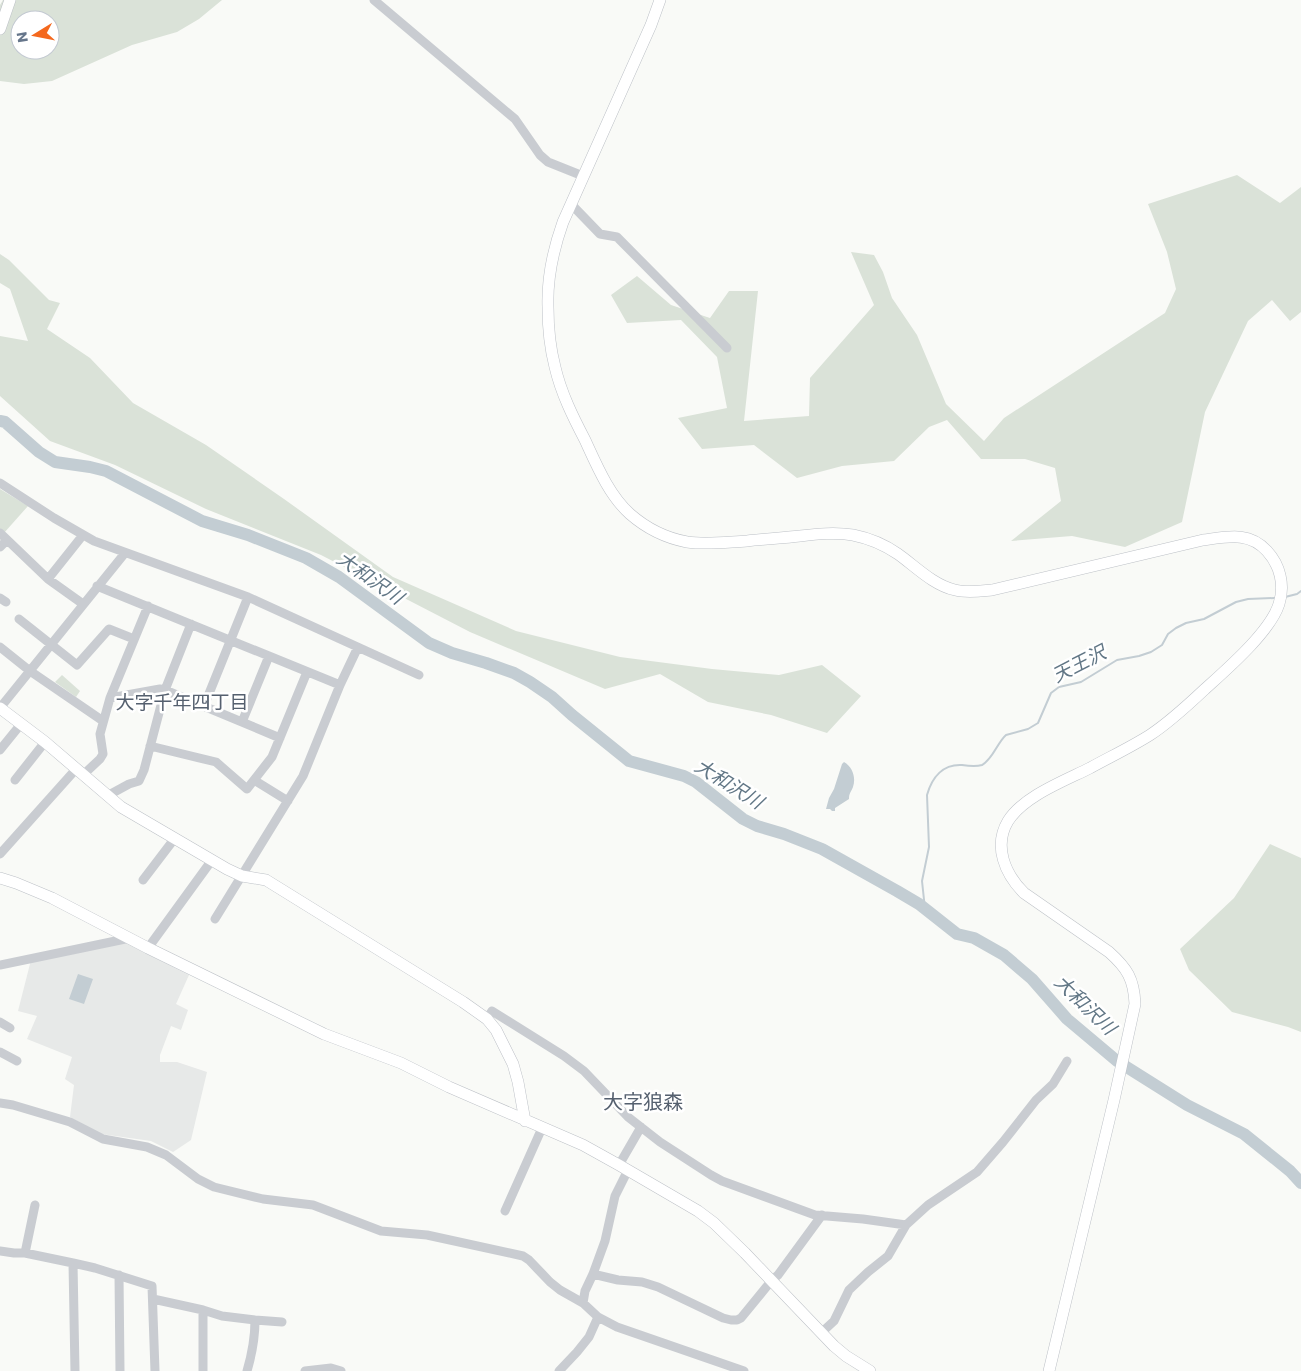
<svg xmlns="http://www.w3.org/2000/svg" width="1301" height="1371" font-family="Poppins,'Noto Sans JP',sans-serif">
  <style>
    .built { fill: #e7e9e8 }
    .green { fill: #dae2d8; fill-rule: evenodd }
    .water { fill: #c3cdd3 }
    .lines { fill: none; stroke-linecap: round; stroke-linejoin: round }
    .stream { stroke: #c3cdd3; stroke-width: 2 }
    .river { stroke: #c3cdd3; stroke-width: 12 }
    .secondary-casing { stroke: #bdc1c7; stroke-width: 12 }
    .street { stroke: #c9ccd1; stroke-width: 9 }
    .secondary { stroke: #fff; stroke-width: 11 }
    .labels { text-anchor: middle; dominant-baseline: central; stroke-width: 5; stroke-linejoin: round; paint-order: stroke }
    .water-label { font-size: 19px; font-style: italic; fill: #627786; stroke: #fff }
    .neighbourhood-label { font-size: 19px; fill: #55606f; stroke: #fff }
    .quarter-label { font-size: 20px; fill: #55606f; stroke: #fff }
  </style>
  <rect width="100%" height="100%" fill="#f9faf7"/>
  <!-- built -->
  <path class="built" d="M123,940L143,952L189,975L176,1004L188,1010L181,1030L171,1026L160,1055V1062H177L207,1072L191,1140L173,1152L151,1141L101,1134L70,1117L74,1085L65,1079L72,1057L27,1039L37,1016L18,1011L31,960Z"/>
  <!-- green -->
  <path class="green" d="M3,0H222L199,19L177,32L132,45L52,81L24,84L0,81V5ZM20,20H50V50H20Z
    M1237,175L1280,203L1301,187V312L1290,321L1272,300L1248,321L1205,412L1182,522L1125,547L1072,536L1011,541L1061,501L1055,468L1025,459H981L947,420L929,427L894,461L842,466L797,478L754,445L702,449L678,418L727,408L717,357L681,320L627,323L611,295L637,276L671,305L710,318L729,291H758L744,421L809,416L810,378L874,305L851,252L874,255L883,272L892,298L917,335L946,404L984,441L1004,418L1165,313L1176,289L1167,252L1148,204Z
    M0,254L9,260L49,300L60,303L47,329L90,358L133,403L206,445L284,499L393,577L516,631L620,657L712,669L779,675L822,665L861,696L827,733L771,715L708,702L660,674L605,689L470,632L321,555L206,509L115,465L50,441L0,396V336L28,341L10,289L0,283Z
    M0,489L28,506L4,533L0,529Z
    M62,675L80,691L76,697L55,682Z
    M1270,844L1301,858V1032L1288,1027L1232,1012L1189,970L1180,949L1234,898Z"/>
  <!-- water -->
  <path class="water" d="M844,762C853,767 856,778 853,787C851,792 849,793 849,799L835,808V811H832L830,809H826L829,798L834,789L842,764Z
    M78,974L93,979L84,1004L69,999Z"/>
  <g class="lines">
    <!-- stream -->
    <path class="stream" d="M1285,597L1297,594L1301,591
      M925,909L922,881L929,847L927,795C932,777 943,764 962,765C968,766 976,767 982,765C993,759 997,743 1006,735L1028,729L1038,723L1051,693L1059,687L1081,682L1117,660L1139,656L1151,652L1162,645L1168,634L1176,628L1186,623L1204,619L1236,602L1248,599L1275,598"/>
    <!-- river -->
    <path class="river" d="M0,421L5,422L39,452L55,462L90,467L106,471L202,521L248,535L306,558L339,577L429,643L452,653L486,663L514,673L530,682L552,697L572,715L629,761L684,776L696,782L743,819L757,826L784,834L822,849L897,891L919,904L957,934L974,938L1004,955L1032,979L1067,1019L1117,1061L1187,1105L1244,1134L1290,1171L1301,1183"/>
    <defs>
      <path id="secondary" d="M660,0L651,25L563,222C553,250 547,278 548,307C548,327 550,348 555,367C561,393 573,417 585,440C597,466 609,495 630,514C646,528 666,538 687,542C707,545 727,542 747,541C765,539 782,538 800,536C817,534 835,532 853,535C868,538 885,545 898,554C915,566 933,585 955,590C967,593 980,591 992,590L1203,540C1227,537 1249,531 1267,551C1280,565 1285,585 1279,604C1270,632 1227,669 1205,689C1188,705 1170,722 1150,735C1131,747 1110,757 1090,768C1064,781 1024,796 1008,821C993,846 1005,874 1024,893L1109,952C1127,968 1134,979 1135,1004L1114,1100L1049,1371
        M0,29L10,0
        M0,708L45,742L121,807L227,869L242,876L266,880L463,1002L487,1019L496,1030L513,1064L518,1082L525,1121
        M0,878L16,883L52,898L148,948L324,1034L401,1063L449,1087L583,1145L619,1165L698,1211L714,1223L745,1253L834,1346L846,1356L870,1371"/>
    </defs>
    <!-- secondary casing -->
    <use href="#secondary" class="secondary-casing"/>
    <!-- street -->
    <path class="street" d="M374,0L515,119L540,155L548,162L583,176
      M571,204L600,234L617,237L727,348
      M0,483L54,518L94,541L248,597L419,675
      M0,533L48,579L83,604
      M0,547L7,540
      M48,579L83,535
      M97,586L340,685
      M0,598L6,602
      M19,619L77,665L109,629L134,639
      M0,647L30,671L103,721
      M110,698L160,689L165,690L280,738
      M204,706L248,597
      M0,708L125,553
      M242,722L269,656
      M150,746L216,762L247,789L254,780
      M0,750L21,724
      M84,774L100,759L103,754L100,734L110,698L148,606
      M15,780L45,742
      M107,796L129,784L139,781L144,770L165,690L191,624
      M288,801L254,780L272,757L307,672
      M0,854L77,768
      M143,880L175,838
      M215,919L303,776L340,685L358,647
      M148,948L212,860
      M0,965L130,938
      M487,1019L492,1011L564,1056L584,1071L628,1117L660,1142L711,1175L722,1181L815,1215L863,1219L906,1225
      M0,1022L10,1028
      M0,1052L17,1061
      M0,1103L13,1105L70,1122L103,1139L147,1147L166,1155L198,1179L214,1187L263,1199L313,1205L381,1231L427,1235L523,1256L529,1260L550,1282L560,1290L583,1303L598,1317L617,1327L744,1371
      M619,1165L641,1127
      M505,1211L542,1128
      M0,1251L14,1253H25L73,1263
      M25,1253L35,1205
      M593,1274L618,1280L642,1282L658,1287L723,1318L731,1320H737L741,1318L772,1280L778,1275L822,1215
      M119,1275L120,1371
      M153,1299L203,1310L222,1316L255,1320L282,1322
      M583,1303L585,1291L593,1274L605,1241L615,1196L628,1170
      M203,1310V1371
      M821,1333L834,1321L849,1290L868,1272L888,1256L906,1225L928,1205L977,1172L1003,1142L1036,1100L1053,1084L1067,1061
      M75,1371L73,1263L95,1268L152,1286L155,1371
      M247,1371C252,1354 255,1338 255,1320
      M305,1371L331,1368L341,1371
      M559,1371L577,1352L589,1337L598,1317"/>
    <!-- secondary -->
    <use href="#secondary" class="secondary"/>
  </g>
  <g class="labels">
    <!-- water labels -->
    <g class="water-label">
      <text transform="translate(370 578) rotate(35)">大和沢川</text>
      <text transform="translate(1079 664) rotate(-27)">天王沢</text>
      <text transform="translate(729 784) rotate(32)">大和沢川</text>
      <text transform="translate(1085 1005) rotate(44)">大和沢川</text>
    </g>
    <!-- neighbourhood labels -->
    <g class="neighbourhood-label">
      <text x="182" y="702">大字千年四丁目</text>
    </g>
    <!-- quarter labels -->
    <g class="quarter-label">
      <text x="643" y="1102">大字狼森</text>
    </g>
  </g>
  <!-- north arrow -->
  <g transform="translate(35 35) rotate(260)"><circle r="24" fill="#ffffff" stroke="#c2c8d1"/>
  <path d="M0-4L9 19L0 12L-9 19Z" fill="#f4681d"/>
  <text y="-8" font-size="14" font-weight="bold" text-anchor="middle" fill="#66768b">N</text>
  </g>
</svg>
